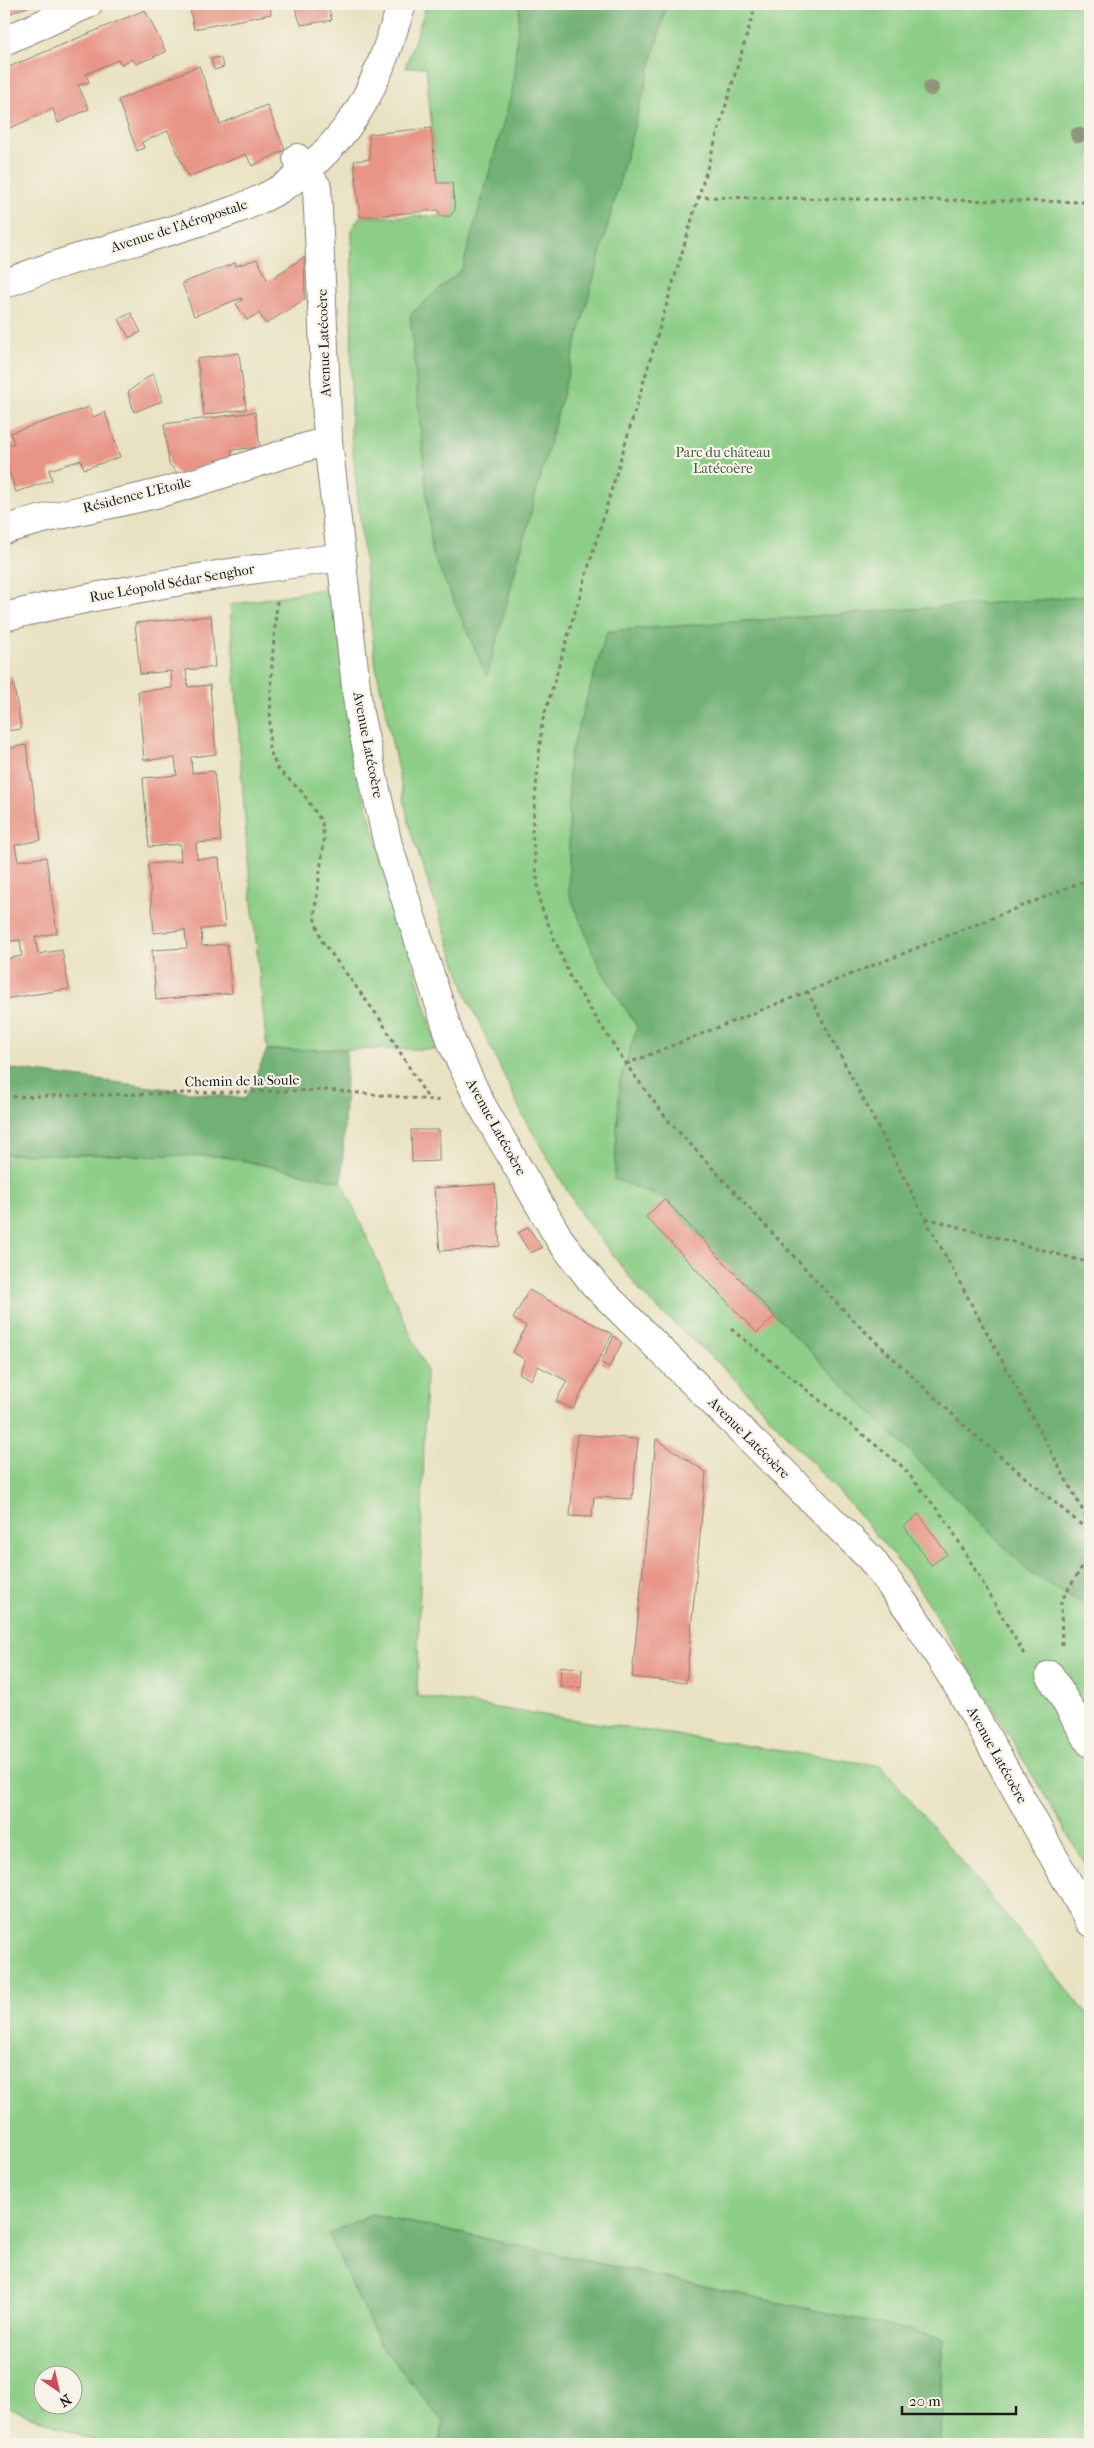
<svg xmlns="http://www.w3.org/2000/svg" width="1094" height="2448" font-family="'IM FELL French Canon',serif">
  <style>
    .green { fill: #8cce87; stroke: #547552; fill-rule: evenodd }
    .forest { fill: #71b174; stroke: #466648 }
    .building { fill: #e89486 }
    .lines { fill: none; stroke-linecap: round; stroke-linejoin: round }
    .minor-casing { stroke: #827f6f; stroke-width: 30 }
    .path { stroke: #827f6f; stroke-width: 3; stroke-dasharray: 4 4; stroke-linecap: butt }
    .minor { stroke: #fff; stroke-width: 28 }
    .tree { fill: #8e977b }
    .labels { text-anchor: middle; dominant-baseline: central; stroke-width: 4.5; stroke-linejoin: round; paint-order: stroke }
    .street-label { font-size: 14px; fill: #1c1c1c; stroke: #f7f3e8 }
    .park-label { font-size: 14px; fill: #435a41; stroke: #f7f3e8 }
  </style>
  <rect width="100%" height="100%" fill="#f7f3e8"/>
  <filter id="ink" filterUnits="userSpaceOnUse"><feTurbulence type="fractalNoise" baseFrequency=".02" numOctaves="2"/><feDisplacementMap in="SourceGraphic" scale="10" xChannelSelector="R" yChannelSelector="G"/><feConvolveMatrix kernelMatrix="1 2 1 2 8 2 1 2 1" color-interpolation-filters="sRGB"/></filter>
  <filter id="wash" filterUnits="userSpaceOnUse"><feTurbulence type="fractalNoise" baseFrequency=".0096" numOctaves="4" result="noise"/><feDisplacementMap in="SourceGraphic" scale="20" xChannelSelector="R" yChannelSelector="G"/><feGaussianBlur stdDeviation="1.12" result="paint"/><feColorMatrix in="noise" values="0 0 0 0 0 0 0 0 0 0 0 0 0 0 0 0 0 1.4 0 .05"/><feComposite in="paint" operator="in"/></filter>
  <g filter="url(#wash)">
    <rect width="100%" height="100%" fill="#e9e2c2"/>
    <!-- green -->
    <path class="green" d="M427,4H1090V1872L979,1685L914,1581L850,1504L728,1372L646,1298L583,1217L524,1118L468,999L411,832L375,662L351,433L352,228L360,217L450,216L455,210L452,183H437L426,67L405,68Z
      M332,587L361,787L438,1049L267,1050L247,851L230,605Z
      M4,1154L222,1156L342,1182L426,1369L417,1696L882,1766L1090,2017V2444H941L943,2338L371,2214L329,2234L380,2344L444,2423L438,2444H104L4,2406ZM42,2376H72V2406H42Z"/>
    <!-- forest -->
    <path class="forest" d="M520,4H667L487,677L432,552L410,315L462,269L512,92Z
      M1090,596V1608L1031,1574L775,1316L664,1199L614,1179L620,1081L637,1027L599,967L569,893V758L607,631Z
      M347,1049L342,1182L222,1156L4,1154V1068L245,1099L267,1050Z
      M371,2214L943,2338L941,2444H438L444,2423L380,2344L328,2234Z"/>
    <g id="blocks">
      <!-- building -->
      <path class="building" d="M4,4H34L4,16Z
        M189,4H270L271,14L194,29Z
        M294,4H327L332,20L301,25Z
        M145,10L166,52L136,64L132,59L121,64L118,60L86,74L89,82L78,85L89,109L58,123L53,109L8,129L4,117V69Z
        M220,57L224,67L214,70L211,59Z
        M199,66L220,124L267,105L285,150L252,166L246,154L188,177L168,131L142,142L144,148L137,151L118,100Z
        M431,128L437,183H452L455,210L450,216H440L438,210L360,217L354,161L370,159L369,134Z
        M304,257L305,299L266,324L259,313L247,320L236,304L242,300L241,298L194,316L182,283L235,263L236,266L257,259L268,281Z
        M131,313L141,332L129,338L119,319Z
        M239,353L246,409L204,415L197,359Z
        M153,373L162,401L134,412L128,392Z
        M89,407L93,417L105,412L120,457L84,469L81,460L49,470L52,480L16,492L4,457V447L14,443L10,433Z
        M255,412L260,447L231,450L232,456L179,475L169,464L164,424Z
        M211,616L215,667L186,670L188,687L210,685L216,754L191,757L192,773L214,771L221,841L196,843L197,859L219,858L225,927L201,929L202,946L227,944L232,993L156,1000L152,950L187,948L185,930L154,933L148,864L181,861L180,844L149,847L143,778L177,775L175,758L144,760L138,691L172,688L171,671L140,674L135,623Z
        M13,680L21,729L4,731V681Z
        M26,745L41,840L15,845L18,861L46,857L57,933L35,937L38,954L62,950L69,989L4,999V959L22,956L20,940L4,942V749Z
        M411,1130H439V1161L412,1162Z
        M495,1184L500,1246L440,1251L434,1188Z
        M664,1199L775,1316L757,1333L646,1217Z
        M528,1227L542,1248L530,1253L518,1233Z
        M529,1290L612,1334L573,1409L556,1401L567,1381L538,1366L531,1380L519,1373L525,1360L513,1352L526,1326L513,1319Z
        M614,1336L622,1343L609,1367L601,1363Z
        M577,1434L638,1439L632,1499L594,1497L592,1517L570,1516Z
        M656,1439L706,1472L686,1683L632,1677Z
        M919,1514L947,1554L931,1565L904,1526Z
        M561,1666L582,1669L581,1688L560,1686Z"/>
    </g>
  </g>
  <g filter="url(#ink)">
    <use href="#blocks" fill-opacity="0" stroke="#827f6f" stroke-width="1"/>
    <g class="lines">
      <defs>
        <path id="minor" d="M4,41L88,4
          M297,158L317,187L328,441L359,713L388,845L452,1043L481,1104L560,1240L594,1284L871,1559L912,1614L961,1691L1090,1922
          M4,284C56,263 109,249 163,233C202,221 244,210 280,189C313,169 344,136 363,103C380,72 391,37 402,4
          M4,530C56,513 110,506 163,492C219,477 272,456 328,441
          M4,617C115,590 228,572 342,557
          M1050,1675L1090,1743"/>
      </defs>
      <!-- minor casing -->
      <use href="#minor" class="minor-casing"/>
      <!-- path -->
      <path class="path" d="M756,4L542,723L532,832L540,904L571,979L626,1064L667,1119L850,1317L970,1431L1090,1532
        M697,197L1090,202
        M277,601L272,663L269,748L277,768L302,792L322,822L324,841L314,917L322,941L380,1019L429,1100
        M807,991L925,1218L1090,1524
        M626,1064L1090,879
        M4,1097L328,1090L443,1101
        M926,1218L1090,1263
        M731,1329L903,1467L948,1523L1024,1654
        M1062,1645L1061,1601L1090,1554"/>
      <!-- minor -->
      <use href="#minor" class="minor"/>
    </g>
    <!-- trees -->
    <g class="tree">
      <circle cx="931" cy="88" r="8"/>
      <circle cx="1078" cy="135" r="8"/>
    </g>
  </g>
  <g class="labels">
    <!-- street labels -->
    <g class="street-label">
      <text transform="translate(179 226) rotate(-18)">Avenue de l'Aéropostale</text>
      <text transform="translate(324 343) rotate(-92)">Avenue Latécoère</text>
      <text transform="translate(137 495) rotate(-14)">Résidence L'Etoile</text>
      <text transform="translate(172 583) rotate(-10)">Rue Léopold Sédar Senghor</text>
      <text transform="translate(368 745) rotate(79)">Avenue Latécoère</text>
      <text transform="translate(242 1081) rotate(-1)">Chemin de la Soule</text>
      <text transform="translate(496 1127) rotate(61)">Avenue Latécoère</text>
      <text transform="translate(749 1438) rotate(45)">Avenue Latécoère</text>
      <text transform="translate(997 1755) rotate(61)">Avenue Latécoère</text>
    </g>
    <!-- park labels -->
    <g class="park-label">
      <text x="723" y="452">Parc du château<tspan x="723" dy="16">Latécoère</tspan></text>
    </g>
  </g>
  <!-- margin -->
  <rect width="1094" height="2448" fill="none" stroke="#f7f3e8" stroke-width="20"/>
  <!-- north arrow -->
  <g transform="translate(58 2390) rotate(146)"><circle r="24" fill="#f7f3e8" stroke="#9f9d96"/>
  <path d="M0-4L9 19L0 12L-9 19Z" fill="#d1495b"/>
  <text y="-8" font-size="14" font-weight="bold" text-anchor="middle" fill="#1c1c1c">N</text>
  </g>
  <!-- scale -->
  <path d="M902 2406v8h114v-8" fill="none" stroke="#1c1c1c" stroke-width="2.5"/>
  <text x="909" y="2406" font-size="15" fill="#1c1c1c" stroke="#f7f3e8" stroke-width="4" paint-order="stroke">20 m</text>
</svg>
